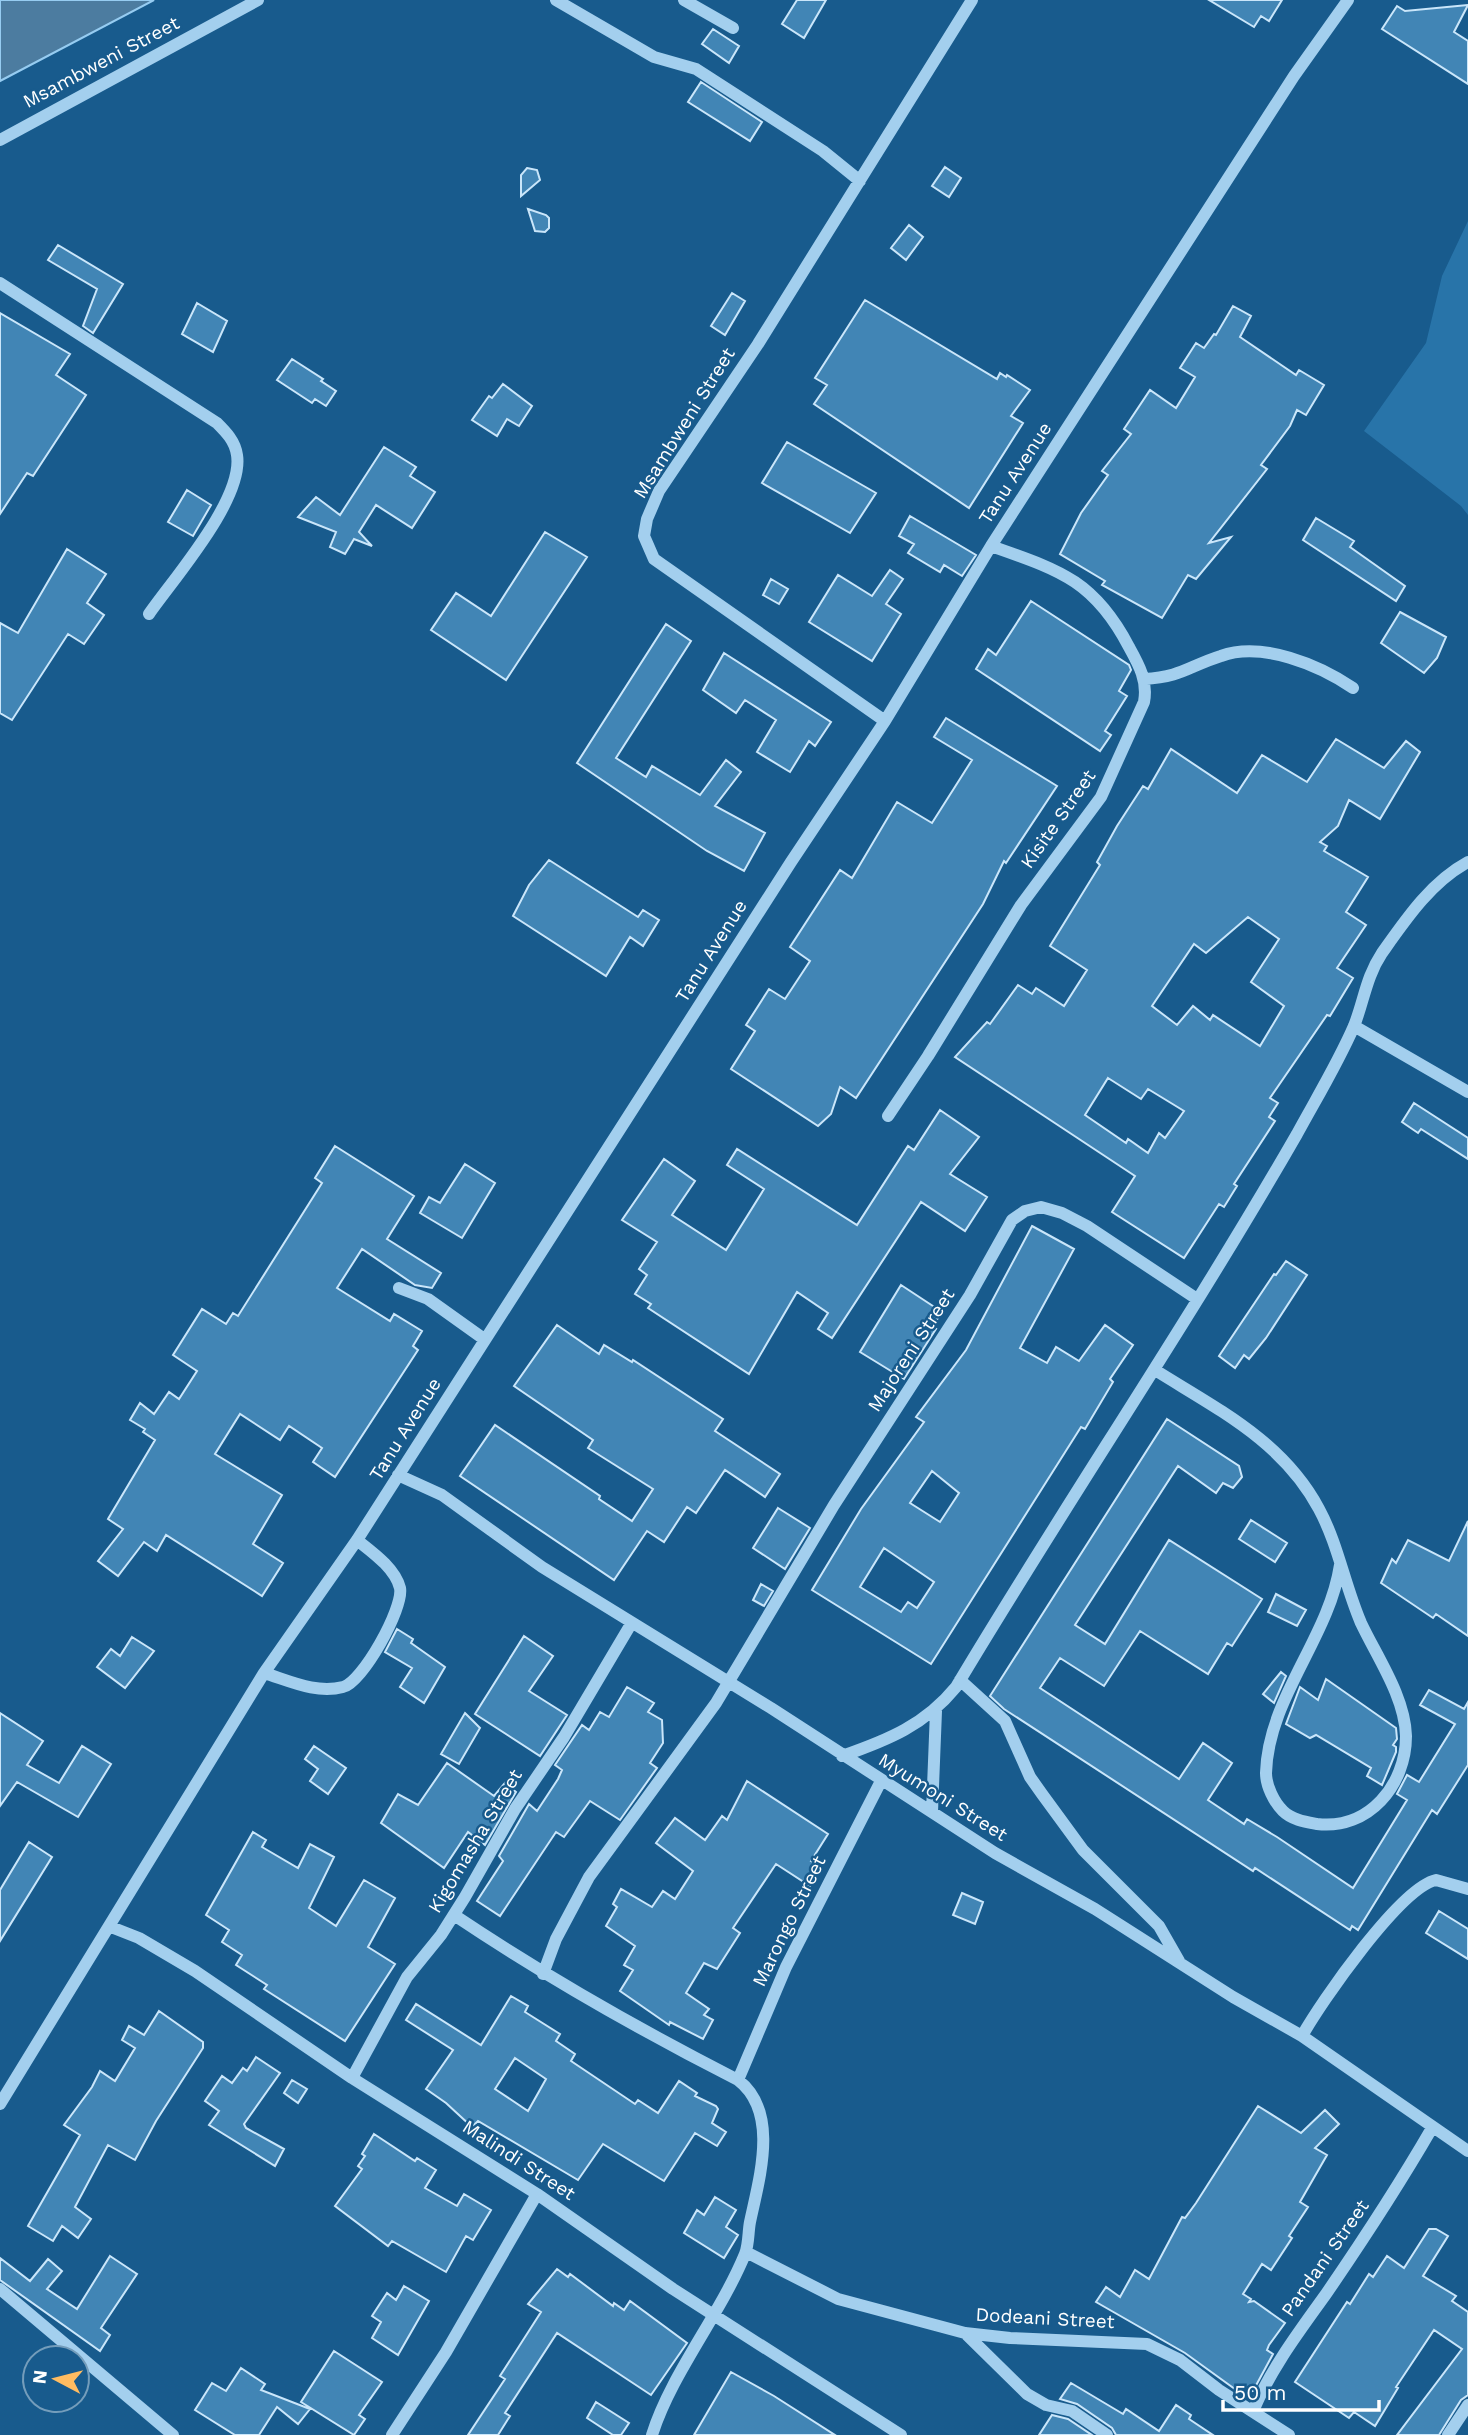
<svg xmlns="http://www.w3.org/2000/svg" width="1468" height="2435" font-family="'Work Sans',sans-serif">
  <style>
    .green { fill: #2874a9 }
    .water { fill: #4c7ca0; stroke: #96ccf1; stroke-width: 2 }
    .building { fill: #4185b5; stroke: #cae6fa; stroke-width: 2; fill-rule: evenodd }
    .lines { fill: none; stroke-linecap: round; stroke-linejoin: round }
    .minor { stroke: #a3cfee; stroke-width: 12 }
    .labels { text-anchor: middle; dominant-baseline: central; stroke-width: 5; stroke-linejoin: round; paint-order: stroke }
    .street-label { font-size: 19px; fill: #fff; stroke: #185b8d }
  </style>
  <rect width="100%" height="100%" fill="#185b8d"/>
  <!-- green -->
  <path class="green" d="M1468,221V515L1461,506L1364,431L1426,343L1442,276Z"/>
  <!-- water -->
  <path class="water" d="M0,0H154L0,81Z"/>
  <!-- building -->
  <path class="building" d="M797,0H826L804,38L782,24Z
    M1209,0H1282L1269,21L1261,16L1254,27Z
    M1468,5L1454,32L1468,41V84L1382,29L1397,6L1405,11Z
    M713,29L739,46L729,63L702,44Z
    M701,82L762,122L750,141L688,102Z
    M945,167L961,178L949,197L932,186Z
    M527,168L537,170L540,180L521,196V175Z
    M528,209L546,215L549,218V228L545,232L535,231Z
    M909,225L923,237L906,260L891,248Z
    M58,245L123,284L93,333L83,326L97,289L48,260Z
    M732,293L745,301L725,335L711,326Z
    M865,300L997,379L1000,373L1006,377L1007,375L1030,390L1011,416L1023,423L969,508L814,404L827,385L815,378Z
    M197,303L227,321L213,352L182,334Z
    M1233,306L1251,316L1240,337L1296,375L1299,370L1324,385L1306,415L1297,410L1290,426L1261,465L1267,469L1209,543L1231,537L1196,579L1188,575L1162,618L1102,585L1105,581L1060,554L1081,513L1108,475L1102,471L1131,434L1124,429L1150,390L1176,408L1195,377L1180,368L1196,343L1204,348L1214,334L1216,335Z
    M0,313L70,354L56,375L86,395L33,476L27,473L0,514Z
    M292,359L323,379L321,381L336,391L326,406L315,399L312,403L277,380Z
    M503,384L532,406L519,426L507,419L497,436L472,420L489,396L492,398Z
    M787,442L876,493L850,533L762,483Z
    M384,447L416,467L410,476L435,492L412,528L376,505L359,532L372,546L354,539L345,554L330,547L336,532L298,517L316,497L340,515Z
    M187,490L211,505L193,536L168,522Z
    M910,516L976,555L962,576L944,565L940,572L908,553L914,544L899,536Z
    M1316,518L1354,541L1350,547L1405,586L1396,601L1303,540Z
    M545,532L587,557L506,680L431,630L456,593L491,616Z
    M67,549L106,574L87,603L104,615L84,644L68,634L12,720L0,713V623L18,633Z
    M890,570L903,579L886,604L901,614L872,661L809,622L838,575L872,596Z
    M771,579L788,589L779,604L763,595Z
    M1031,601L1129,665L1131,670L1119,691L1127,696L1105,731L1111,735L1100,751L976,669L988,649L996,655Z
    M1400,612L1446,637L1437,658L1424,673L1381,643Z
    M666,624L691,641L616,758L646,777L652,766L700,795L726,760L741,772L715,806L765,833L744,871L707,851L577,763Z
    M724,653L831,722L815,746L809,741L790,772L757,752L776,720L745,700L736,713L703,690Z
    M946,718L1057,786L1006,863L1004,861L983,904L856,1098L840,1087L831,1114L818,1126L731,1069L755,1031L746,1025L769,989L785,999L810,961L790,947L840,870L852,878L897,802L932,823L972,760L934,737Z
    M1336,739L1384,768L1406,741L1420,752L1380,819L1349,800L1338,826L1320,842L1327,846L1324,851L1368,877L1346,912L1366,925L1337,968L1353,978L1330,1016L1327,1015L1270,1098L1278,1103L1269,1117L1275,1121L1234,1184L1237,1186L1224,1207L1219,1204L1184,1258L1112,1212L1135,1176L955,1057L987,1022L990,1024L1018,985L1032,994L1036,988L1064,1006L1087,970L1050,946L1100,865L1097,862L1117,826L1143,786L1148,789L1171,749L1237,793L1262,755L1307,782ZM1248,917L1279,939L1251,982L1284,1006L1260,1046L1213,1015L1210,1020L1193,1006L1177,1025L1152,1006L1194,944L1206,953ZM1108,1078L1141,1099L1148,1089L1184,1111L1165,1138L1159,1133L1148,1153L1128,1139L1126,1143L1085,1115Z
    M549,860L638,917L643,910L659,920L643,946L630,937L606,976L513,916L529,885Z
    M1414,1103L1468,1138V1159L1421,1129L1418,1133L1402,1122Z
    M940,1110L979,1137L950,1174L987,1197L965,1231L921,1202L832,1338L818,1329L828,1313L797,1292L749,1374L648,1308L651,1304L635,1294L647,1275L639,1269L657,1242L622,1220L664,1159L695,1181L672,1215L726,1250L764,1189L727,1165L737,1149L857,1225L908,1146L914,1150Z
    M335,1146L414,1196L387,1239L441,1273L432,1288L415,1285L362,1249L337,1288L390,1321L394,1314L422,1331L413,1346L418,1350L335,1477L313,1462L322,1448L289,1426L280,1440L240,1414L215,1454L282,1495L253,1544L283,1563L262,1596L166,1535L157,1551L144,1542L118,1576L98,1561L123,1529L108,1519L155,1440L143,1432L145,1429L130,1420L140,1403L154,1414L169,1392L179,1399L197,1371L173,1355L202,1309L226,1324L233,1313L238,1316L322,1183L315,1178Z
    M465,1164L495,1183L462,1238L420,1213L429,1197L440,1203Z
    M1032,1226L1074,1249L1020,1348L1047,1363L1056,1347L1079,1361L1105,1325L1133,1345L1110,1379L1113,1382L1085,1429L1081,1427L931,1664L812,1590L861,1509L924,1422L916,1417L966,1350ZM932,1471L959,1493L940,1522L910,1503ZM884,1548L934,1582L917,1608L908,1602L901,1612L860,1587Z
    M1286,1261L1307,1275L1266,1338L1249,1359L1244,1355L1235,1368L1219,1356L1274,1274L1276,1275Z
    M901,1285L942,1312L932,1327L936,1329L904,1379L860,1352Z
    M557,1325L599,1354L604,1345L632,1362L633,1360L723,1419L715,1431L780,1474L765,1497L725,1470L696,1513L687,1507L664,1542L647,1531L614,1580L460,1476L495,1425L600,1496L599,1499L632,1521L653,1489L588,1448L593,1440L514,1386Z
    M1167,1419L1239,1466L1242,1477L1233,1488L1223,1483L1216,1493L1178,1466L1075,1625L1105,1644L1169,1540L1262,1599L1232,1646L1227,1643L1208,1674L1140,1631L1104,1686L1060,1658L1040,1688L1179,1779L1203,1743L1232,1763L1208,1800L1244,1824L1247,1819L1277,1837L1353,1888L1407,1800L1397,1794L1407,1775L1419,1782L1455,1724L1420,1705L1429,1690L1464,1709L1468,1702V1765L1437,1814L1432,1810L1358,1930L1352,1926L1350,1930L1255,1868L1253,1871L1004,1709L990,1696Z
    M778,1508L810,1528L785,1569L753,1548Z
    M1251,1520L1287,1543L1275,1562L1239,1539Z
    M1468,1521V1636L1436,1614L1433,1618L1381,1583L1392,1559L1396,1563L1408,1540L1449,1561Z
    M761,1584L773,1591L764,1606L753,1600Z
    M1276,1594L1306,1610L1297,1626L1268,1612Z
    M397,1629L413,1639L411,1643L445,1667L424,1703L400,1687L412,1668L385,1652Z
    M524,1636L553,1656L529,1691L567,1715L540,1756L475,1714Z
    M132,1637L154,1651L125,1688L97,1667L111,1649L120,1656Z
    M1281,1672L1286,1676L1274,1703L1263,1694Z
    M1326,1679L1396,1728L1397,1739L1393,1745L1396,1747V1752L1382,1785L1367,1776L1371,1768L1316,1735L1310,1738L1286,1724L1300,1687L1318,1700Z
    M627,1687L654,1703L648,1712L662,1720L663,1743L650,1763L657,1768L620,1820L590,1801L564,1837L556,1832L500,1916L477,1901L503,1861L499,1856L529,1804L537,1811L558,1779L562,1770L555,1765L582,1725L589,1730L600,1712L609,1717Z
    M0,1713L43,1741L27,1765L59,1783L82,1746L111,1764L78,1817L17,1782L0,1806Z
    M465,1713L480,1728L459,1764L441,1754Z
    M314,1746L346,1768L328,1794L310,1781L318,1769L305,1759Z
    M447,1763L494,1796L505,1783L516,1792L485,1845L468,1832L444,1868L381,1823L398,1794L418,1805Z
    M747,1781L828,1834L811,1861L821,1868L810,1886L776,1864L733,1928L740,1933L717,1969L704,1963L686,1993L709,2009L704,2015L713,2020L703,2039L670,2022L669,2025L620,1991L633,1970L624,1965L635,1946L606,1926L617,1907L613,1904L621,1889L652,1907L663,1891L675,1899L693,1871L656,1843L675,1818L705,1840L722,1816L727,1820Z
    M253,1832L266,1840L262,1847L298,1868L310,1844L334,1857L309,1908L336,1926L364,1880L395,1898L368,1947L395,1964L345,2041L264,1989L267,1985L236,1965L242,1955L222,1942L229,1930L206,1915Z
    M29,1842L52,1857L0,1941V1890Z
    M962,1893L983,1902L975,1924L953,1915Z
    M1439,1911L1468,1929V1959L1426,1933Z
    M511,1996L528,2006L525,2012L560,2034L556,2041L575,2054L571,2061L635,2104L638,2100L658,2113L679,2081L697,2093L695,2096L716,2106L718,2109L712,2123L726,2132L717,2146L695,2133L664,2181L603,2144L578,2180L478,2121L472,2127L446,2103L426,2089L453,2050L406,2020L416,2004L481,2045ZM515,2058L546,2079L528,2111L495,2089Z
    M159,2011L203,2042V2048L156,2121L135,2160L108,2145L75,2207L91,2219L78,2238L62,2226L53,2241L28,2226L80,2135L64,2125L92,2087L100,2071L115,2081L135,2048L122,2040L129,2026L144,2035Z
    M256,2057L280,2073L244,2124L246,2128L284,2149L275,2166L209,2125L219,2111L205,2101L222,2076L232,2083L243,2068L247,2071Z
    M292,2080L307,2089L298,2103L284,2093Z
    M1258,2106L1301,2133L1325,2110L1339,2124L1315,2148L1327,2155L1300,2202L1308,2207L1289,2236L1292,2238L1271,2270L1262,2264L1243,2294L1251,2299L1249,2302L1254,2301L1285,2323L1269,2345L1267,2350L1273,2354L1253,2391L1239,2392L1185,2353L1096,2302L1106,2287L1120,2297L1135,2270L1149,2279L1182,2217L1185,2218L1196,2203Z
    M374,2134L415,2161L417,2158L436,2170L425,2188L457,2206L464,2194L491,2210L473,2240L466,2236L446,2272L392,2241L388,2246L335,2206L362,2169L358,2166L365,2156L362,2154Z
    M715,2197L736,2210L726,2227L738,2235L724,2258L684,2233L697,2210L704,2215Z
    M1429,2229H1436L1448,2236L1423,2276L1456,2296L1452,2301L1468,2312V2395L1461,2400L1439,2435H1397L1462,2349L1434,2330L1396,2387L1398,2388L1375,2426L1354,2412L1349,2418L1295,2382L1347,2302L1350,2304L1369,2274L1373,2277L1387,2256L1404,2268Z
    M110,2256L137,2274L101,2328L110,2335L100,2351L0,2280V2258L30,2281L48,2259L62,2271L47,2289L77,2309Z
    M557,2269L568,2277L570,2274L613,2306L614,2303L624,2310L630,2301L687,2343L651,2395L557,2333L505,2413L510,2416L498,2435H468L505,2379L500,2376L541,2312L528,2304Z
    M404,2286L429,2301L398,2355L372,2338L381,2322L372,2316L387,2293L396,2300Z
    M334,2351L382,2382L359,2415L365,2419L354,2435L301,2402Z
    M241,2368L265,2384L261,2390L310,2409L298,2424L277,2407L259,2435H235L195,2410L212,2383L226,2391Z
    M731,2372L774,2396L835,2435H694Z
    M1071,2383L1123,2414L1126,2409L1159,2431L1176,2405L1191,2415L1189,2419L1213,2435H1116L1112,2428L1077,2404L1060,2399Z
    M596,2402L629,2423L621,2435H613L587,2418Z
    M1052,2415L1068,2419L1092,2435H1039Z"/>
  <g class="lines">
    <!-- minor -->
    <path class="minor" d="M556,0L654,57L696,69L823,151L860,181
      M684,0L733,28
      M0,140L258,0
      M0,283L217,423C226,432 235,441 237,455C244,499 174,578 149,614
      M1144,679C1182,677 1189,666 1221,656C1262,641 1319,665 1353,688
      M885,721L654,559L644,536L647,519L659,491L758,344L972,0
      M1354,1026L1468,1092
      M888,1116L928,1056L1021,905L1101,797L1144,702C1148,681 1139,665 1129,647C1094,580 1059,570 991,546
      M399,1288L428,1299L484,1339
      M1155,1370C1217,1409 1283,1441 1319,1509C1338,1544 1345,1586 1361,1623C1377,1657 1405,1697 1406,1736C1406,1785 1369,1830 1317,1824C1306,1822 1292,1820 1283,1811C1274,1802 1266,1786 1266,1773C1268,1698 1329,1638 1340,1565
      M398,1475L442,1495L542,1567L771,1708L995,1853L1095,1909L1233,1997L1302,2036L1468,2151
      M264,1673C290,1681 316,1694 343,1687C362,1683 404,1608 400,1588C395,1568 372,1552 357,1540
      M960,1680L1005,1721L1030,1777L1042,1794L1083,1850L1159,1926L1179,1961
      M842,1756C888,1740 925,1725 956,1687C1067,1501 1189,1322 1297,1134C1316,1099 1338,1063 1354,1026C1364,1001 1366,977 1382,953C1406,919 1431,882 1468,862
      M932,1812L936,1711
      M454,1915C545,1976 640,2030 738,2080C780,2112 759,2179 750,2222C748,2232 749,2244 745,2254C720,2315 671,2374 652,2435
      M111,1927L139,1938L195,1971L352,2078L537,2194L673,2289L901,2435
      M543,1974L556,1939L589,1877L716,1703L834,1505L970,1295L1012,1220L1025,1211L1041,1207L1062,1213L1087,1226L1197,1299
      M1302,2036C1321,2002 1400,1888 1436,1880L1468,1889
      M352,2078L407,1977L441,1935L465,1897L515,1809L564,1737L631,1624
      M738,2080L786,1967L881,1781
      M0,2104L264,1673L357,1540L791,862L885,721L991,546L1294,76L1348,0
      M746,2252L838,2299L965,2333L1010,2338L1147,2344L1180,2360L1219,2390L1289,2435
      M0,2289L173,2435
      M965,2333L1027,2394L1046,2405L1072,2411L1107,2435
      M1253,2411C1272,2367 1298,2333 1326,2294C1363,2240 1399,2185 1432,2128
      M392,2435L446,2352L537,2194
      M1448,2435L1468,2405"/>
  </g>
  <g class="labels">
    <!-- street labels -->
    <g class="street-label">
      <text transform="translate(101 62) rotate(-28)">Msambweni Street</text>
      <text transform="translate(684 423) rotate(-58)">Msambweni Street</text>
      <text transform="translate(1015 473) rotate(-57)">Tanu Avenue</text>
      <text transform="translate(1058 819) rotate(-55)">Kisite Street</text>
      <text transform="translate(711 951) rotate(-58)">Tanu Avenue</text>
      <text transform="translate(911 1350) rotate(-57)">Majoreni Street</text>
      <text transform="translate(405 1429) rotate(-58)">Tanu Avenue</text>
      <text transform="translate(943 1797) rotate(32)">Myumoni Street</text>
      <text transform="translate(475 1841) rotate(-59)">Kigomasha Street</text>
      <text transform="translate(789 1921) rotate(-64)">Marongo Street</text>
      <text transform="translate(519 2160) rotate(33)">Malindi Street</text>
      <text transform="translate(1325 2258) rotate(-55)">Pandani Street</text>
      <text transform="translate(1045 2318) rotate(3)">Dodeani Street</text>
    </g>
  </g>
  <!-- north arrow -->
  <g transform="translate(56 2379) rotate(277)"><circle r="33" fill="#185b8d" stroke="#749dbb" stroke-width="2"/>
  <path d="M0-5L12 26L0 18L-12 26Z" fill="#ffbc61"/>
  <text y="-10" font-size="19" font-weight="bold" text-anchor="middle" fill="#ffffff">N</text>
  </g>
  <!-- scale -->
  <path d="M1223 2400v10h156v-10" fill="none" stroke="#ffffff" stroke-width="3.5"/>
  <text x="1234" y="2400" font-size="21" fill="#ffffff" stroke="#185b8d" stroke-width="5" paint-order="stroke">50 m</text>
</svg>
